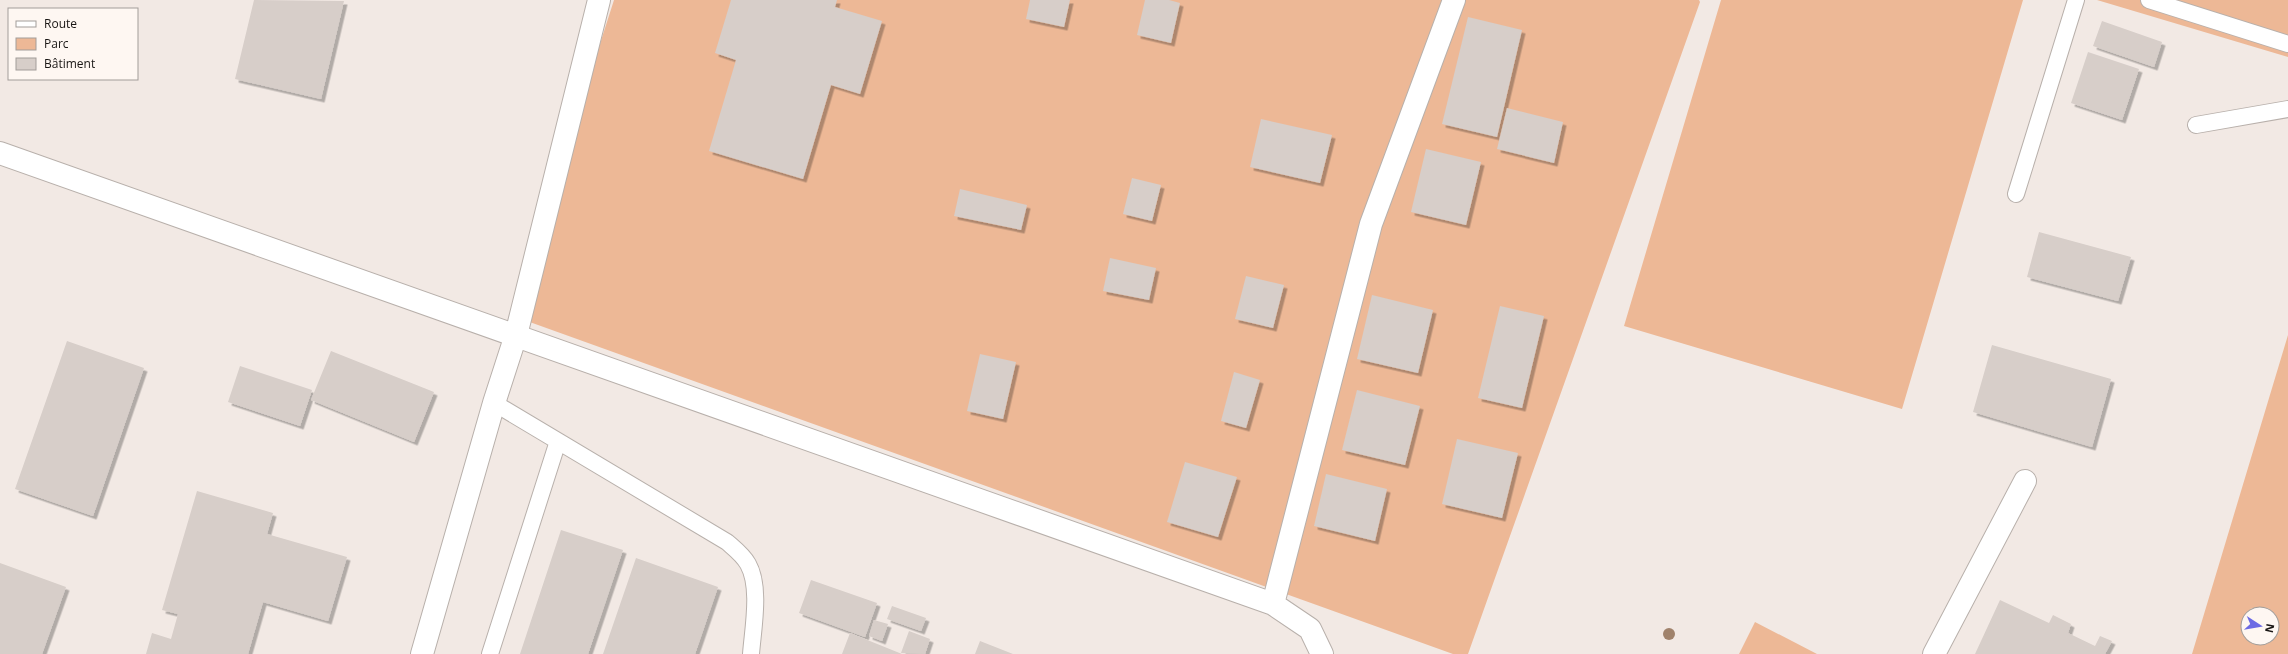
<svg xmlns="http://www.w3.org/2000/svg" width="2288" height="654" font-family="'Open Sans',sans-serif">
  <style>
    .green { fill: #edb896; fill-rule: evenodd }
    .building { fill: #d7cec9; filter: url(#shadow) }
    .lines { fill: none; stroke-linecap: round; stroke-linejoin: round }
    .service-casing { stroke: #b8b0ab; stroke-width: 18 }
    .pedestrian-casing { stroke: #b8b0ab; stroke-width: 24 }
    .minor-casing { stroke: #b8b0ab; stroke-width: 24 }
    .service { stroke: #fff; stroke-width: 16 }
    .pedestrian { stroke: #fff; stroke-width: 22 }
    .minor { stroke: #fff; stroke-width: 22 }
    .tree { fill: #a0826b }
  </style>
  <defs>
    <filter id="shadow"><feDropShadow dx="3.5" dy="3.5" stdDeviation="0" flood-color="#0004"/></filter>
  </defs>
  <rect width="100%" height="100%" fill="#f2e9e4"/>
  <!-- green -->
  <path class="green" d="M614,0H1699L1700,2L1468,654H1453L513,316Z
    M1721,0H2023L1902,409L1624,326Z
    M2097,0H2288V57Z
    M2288,335V654H2192ZM2248,614H2272V638H2248Z
    M1755,622L1817,654H1739Z"/>
  <!-- building -->
  <path class="building" d="M254,0L344,1L321,99L235,79Z
    M731,0H837L835,7L882,21L860,94L831,85L803,179L709,151L736,60L715,53Z
    M1030,0H1070L1064,27L1026,19Z
    M1145,0H1169L1180,3L1171,43L1137,35Z
    M1468,17L1522,30L1497,137L1442,124Z
    M2102,21L2162,42L2154,67L2093,46Z
    M2088,52L2139,69L2122,120L2071,103Z
    M1507,108L1563,122L1554,163L1497,149Z
    M1261,119L1332,135L1320,183L1250,167Z
    M1426,149L1481,162L1466,225L1411,212Z
    M1132,178L1161,185L1152,221L1123,214Z
    M960,189L1027,205L1021,230L954,216Z
    M2039,232L2131,257L2118,301L2027,277Z
    M1110,258L1156,268L1149,300L1103,291Z
    M1246,276L1284,285L1273,328L1235,319Z
    M1372,295L1433,310L1418,373L1357,359Z
    M1500,306L1544,316L1522,408L1478,398Z
    M67,341L144,368L93,516L15,489Z
    M1992,345L2111,379L2092,447L1973,412Z
    M331,351L434,392L414,442L311,400Z
    M980,354L1016,362L1003,419L967,411Z
    M240,366L312,390L300,426L228,402Z
    M1234,372L1260,380L1246,428L1221,421Z
    M1357,390L1420,406L1405,465L1342,450Z
    M1457,439L1518,453L1502,518L1442,504Z
    M1185,462L1237,477L1218,537L1167,522Z
    M1326,474L1387,489L1375,541L1314,526Z
    M197,491L273,513L267,534L347,557L328,621L263,602L248,654H146L152,633L171,639L178,614L162,610Z
    M561,530L623,550L588,654H520Z
    M636,558L718,587L695,654H603Z
    M0,563L66,587L42,654H0Z
    M811,580L877,603L865,637L799,613Z
    M2000,600L2049,623L2053,615L2071,624L2068,633L2095,646L2100,636L2112,641L2105,654H1975Z
    M892,606L926,618L921,631L887,619Z
    M874,620L888,624L882,641L869,636Z
    M909,631L930,639L925,654L901,653Z
    M850,633L902,654H842Z
    M980,641L1013,654H975Z"/>
  <g class="lines">
    <defs>
      <path id="service" d="M2149,0L2288,44
        M2196,125L2288,109
        M2016,194L2076,0
        M494,403L727,542C735,549 743,555 748,564C761,587 753,628 751,654
        M490,654L558,441"/>
      <path id="pedestrian" d="M1934,654L2025,481"/>
      <path id="minor" d="M0,153L1273,604L1310,629L1322,654
        M1273,604L1371,224L1454,0
        M422,654L494,403L516,335L599,0"/>
    </defs>
    <!-- service casing -->
    <use href="#service" class="service-casing"/>
    <!-- pedestrian casing -->
    <use href="#pedestrian" class="pedestrian-casing"/>
    <!-- minor casing -->
    <use href="#minor" class="minor-casing"/>
    <!-- service -->
    <use href="#service" class="service"/>
    <!-- pedestrian -->
    <use href="#pedestrian" class="pedestrian"/>
    <!-- minor -->
    <use href="#minor" class="minor"/>
  </g>
  <!-- trees -->
  <circle class="tree" cx="1669" cy="634" r="6"/>
  <!-- legend -->
  <rect x="8" y="8" width="130" height="72" fill="#fef7f2" stroke="#a29d99"/>
  <rect x="16" y="21" width="20" height="6" fill="#ffffff" stroke="#a29d99"/>
  <text x="44" y="28" font-size="12" fill="#191614">Route</text>
  <rect x="16" y="38" width="20" height="12" fill="#edb896" stroke="#a29d99"/>
  <text x="44" y="48" font-size="12" fill="#191614">Parc</text>
  <rect x="16" y="58" width="20" height="12" fill="#d7cec9" stroke="#a29d99"/>
  <text x="44" y="68" font-size="12" fill="#191614">Bâtiment</text>
  <!-- north arrow -->
  <g transform="translate(2260 626) rotate(102)"><circle r="19" fill="#fef7f2" stroke="#a29d99"/>
  <path d="M0-3L7 15L0 10L-7 15Z" fill="#6c6ae4"/>
  <text y="-6" font-size="11" font-weight="bold" text-anchor="middle" fill="#191614">N</text>
  </g>
</svg>
